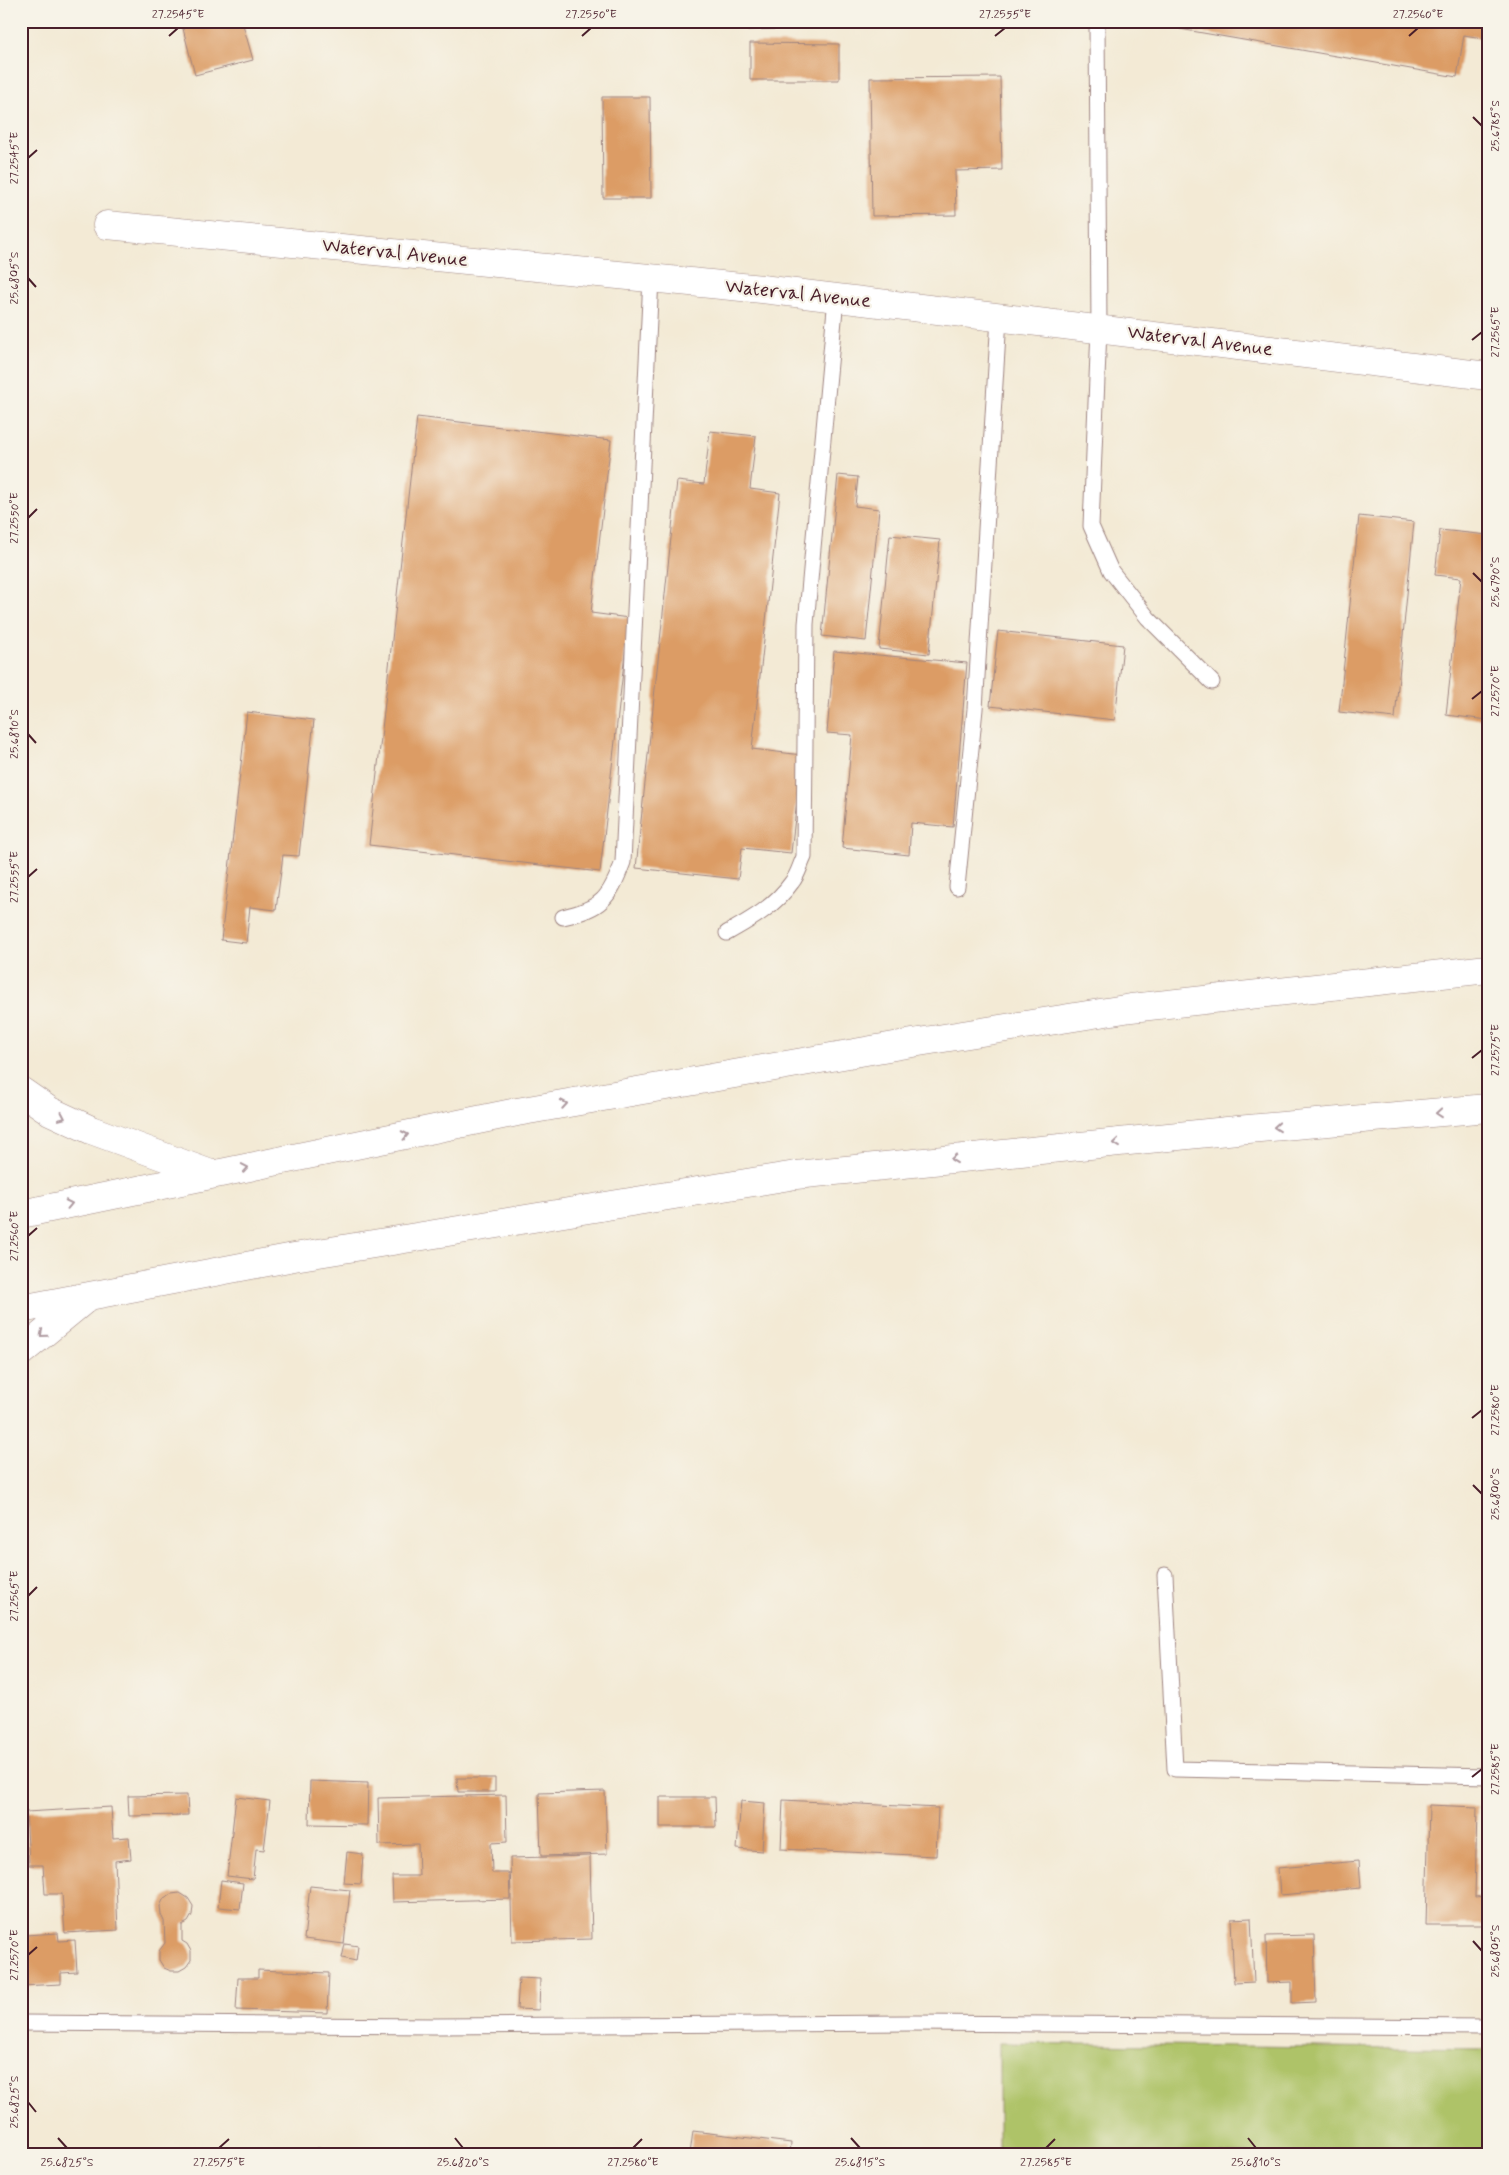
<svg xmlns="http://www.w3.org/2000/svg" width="1509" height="2175" font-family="Mynerve,sans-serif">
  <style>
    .green { fill: #aec367; stroke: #7c7149 }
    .building { fill: #dc9c65 }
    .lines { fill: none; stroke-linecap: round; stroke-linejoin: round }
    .lane-casing { stroke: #9e8480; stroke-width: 17 }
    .street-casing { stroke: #9e8480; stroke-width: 29 }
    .primary-casing { stroke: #9e8480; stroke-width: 29 }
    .lane { stroke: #fff; stroke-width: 15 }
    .street { stroke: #fff; stroke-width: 28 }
    .primary { stroke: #fff; stroke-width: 28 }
    .oneway { stroke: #ae9aa0 }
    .ticks { fill: none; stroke: #4a1f2b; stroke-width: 2 }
    .labels { text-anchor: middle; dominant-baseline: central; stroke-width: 4.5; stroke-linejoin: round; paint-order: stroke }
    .street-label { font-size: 20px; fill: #4a1f2b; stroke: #f7f3e8 }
    .neatline { fill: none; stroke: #4a1f2b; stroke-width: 2 }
    .ticks-label { font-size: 12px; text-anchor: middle; fill: #4a1f2b }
  </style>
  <rect width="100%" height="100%" fill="#f7f3e8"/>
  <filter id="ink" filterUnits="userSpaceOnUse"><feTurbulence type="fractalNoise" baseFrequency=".02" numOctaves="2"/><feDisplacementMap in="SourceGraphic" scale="10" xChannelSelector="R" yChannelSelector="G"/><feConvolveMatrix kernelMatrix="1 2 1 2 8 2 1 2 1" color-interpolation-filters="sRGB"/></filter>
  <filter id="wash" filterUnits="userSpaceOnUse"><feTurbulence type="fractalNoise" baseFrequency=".0096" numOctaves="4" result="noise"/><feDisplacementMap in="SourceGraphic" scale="20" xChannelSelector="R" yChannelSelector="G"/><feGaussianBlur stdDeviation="1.12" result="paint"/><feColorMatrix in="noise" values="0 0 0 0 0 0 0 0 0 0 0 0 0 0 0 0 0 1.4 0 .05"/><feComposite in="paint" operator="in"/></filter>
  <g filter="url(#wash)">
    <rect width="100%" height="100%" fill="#f3ead5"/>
    <!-- green -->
    <path class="green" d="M999,2043L1488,2049V2154H999Z"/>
    <g id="blocks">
      <!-- building -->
      <path class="building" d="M181,21H242L253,60L195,75Z
        M744,21H778V29L744,30Z
        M1182,21H1488V39L1464,35L1457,77L1180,29Z
        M750,43L839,44V80H750Z
        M1000,77L1002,170L955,171L956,215L872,216L870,78Z
        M602,97H650L651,198H603Z
        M417,417L611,440L591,613L629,618L600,872L369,845Z
        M710,431L756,436L750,489L780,493L752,749L802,755L791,853L742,848L738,879L636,868L677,481L704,484Z
        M838,475L858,477L855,506L879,509L866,641L822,636Z
        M1359,516L1414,522L1395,718L1339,712Z
        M1440,530L1488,535V720L1446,715L1461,578L1435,575Z
        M890,535L940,540L929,654L879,649Z
        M998,631L1123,645L1115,720L990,706Z
        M834,651L967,663L953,827L911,823L909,855L842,848L852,735L827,733Z
        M247,712L314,720L299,856L283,855L276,910L250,907L246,943L221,940Z
        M457,1778H495V1792H458Z
        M310,1781L368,1783L367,1825L309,1824Z
        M605,1791L607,1854L541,1856L539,1793Z
        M187,1795L188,1815L129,1816L128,1796Z
        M506,1795L507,1842L491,1843L492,1873H509L510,1899L393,1902L392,1876H419L418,1844L379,1845L378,1798Z
        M236,1797L270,1801L264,1850L256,1849L253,1879L227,1876Z
        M660,1797H715L716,1827H660Z
        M783,1800L938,1808L936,1856L781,1849Z
        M741,1801L765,1803L762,1851L737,1849Z
        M1429,1805L1477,1807L1475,1897L1488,1896V1925H1426Z
        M111,1807L113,1838L129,1837L131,1859L115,1861L118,1930L65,1933L62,1894H45L43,1865H29L26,1812Z
        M347,1852L363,1854L361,1884L344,1883Z
        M590,1856L592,1939L512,1941L510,1858Z
        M1359,1861L1361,1888L1280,1895L1278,1868Z
        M221,1880L243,1883L240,1909L218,1907Z
        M310,1886L350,1890L344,1944L304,1939Z
        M180,1893L188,1898L193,1906L192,1915L188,1922L182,1925V1941L187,1944L191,1951V1960L186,1967L179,1971H171L164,1968L159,1960V1951L165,1943L164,1921L161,1915L160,1906L164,1898L171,1894Z
        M1251,1918L1254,1982L1234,1983L1231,1919Z
        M58,1933L59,1941L75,1940L77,1972L61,1973V1984L21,1986V1969H24L23,1955H26L25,1935Z
        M1314,1935L1316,2002L1292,2003V1982L1267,1983L1266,1936Z
        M345,1944L358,1946L356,1961L342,1958Z
        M258,1970L329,1973L327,2013L236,2010L238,1978H258Z
        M519,1978L540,1979L539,2010L517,2009Z
        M693,2131L791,2143L790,2154H690Z
        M317,2148L369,2152V2154H317Z
        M23,2151L70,2152V2154H23Z"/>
    </g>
  </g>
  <g filter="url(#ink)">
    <use href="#blocks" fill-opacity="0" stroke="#9e8480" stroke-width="1"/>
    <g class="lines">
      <defs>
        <path id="lane" d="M1097,21L1099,329L1091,526L1111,571L1148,618L1212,682
          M957,887L975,709L999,318
          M563,917C602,908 609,899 623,862L651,278
          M727,933C752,919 775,906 792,882C798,875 800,865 804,857L806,624L836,298
          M1165,1575L1175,1769L1488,1776
          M21,2023L435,2026L911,2023L1488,2027"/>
        <path id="street" d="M107,225L762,289L1488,376"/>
        <path id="primary" d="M21,1091L50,1111L91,1130L211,1174
          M21,1214L517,1112L900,1045L1131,1008L1488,969
          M21,1309L294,1257L796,1175L1237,1130L1488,1108
          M21,1352L88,1297"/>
      </defs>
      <!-- lane casing -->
      <use href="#lane" class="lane-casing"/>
      <!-- street casing -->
      <use href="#street" class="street-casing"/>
      <!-- primary casing -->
      <use href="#primary" class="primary-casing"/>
      <!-- lane -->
      <use href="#lane" class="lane"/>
      <!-- street -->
      <use href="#street" class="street"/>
      <!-- primary -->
      <use href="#primary" class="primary"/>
    </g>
    <!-- one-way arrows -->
    <defs><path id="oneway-chevron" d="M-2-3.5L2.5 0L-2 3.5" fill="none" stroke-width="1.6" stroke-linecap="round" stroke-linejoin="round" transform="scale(1.25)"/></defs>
    <g class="oneway">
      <use href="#oneway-chevron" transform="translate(564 1104) rotate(-10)"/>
      <use href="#oneway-chevron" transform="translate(1439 1113) rotate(175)"/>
      <use href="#oneway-chevron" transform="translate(62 1117) rotate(25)"/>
      <use href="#oneway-chevron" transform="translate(1277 1127) rotate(175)"/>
      <use href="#oneway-chevron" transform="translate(405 1135) rotate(-12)"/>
      <use href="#oneway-chevron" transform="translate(1116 1143) rotate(174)"/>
      <use href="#oneway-chevron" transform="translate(954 1159) rotate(174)"/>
      <use href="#oneway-chevron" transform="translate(245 1168) rotate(-10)"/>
      <use href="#oneway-chevron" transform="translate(69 1204) rotate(-12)"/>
      <use href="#oneway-chevron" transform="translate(43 1334) rotate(141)"/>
    </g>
  </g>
  <!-- ticks -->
  <path class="ticks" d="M169,36L178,28M582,36L591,28M995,36L1005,28M1409,36L1418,28M1473,117L1482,126M28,158L37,150M28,278L36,287M1472,340L1482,332M28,518L37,509M1473,573L1482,582M1472,699L1482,691M28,734L36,743M28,877L37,869M1472,1058L1482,1050M28,1236L37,1228M1472,1418L1482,1410M1473,1485L1482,1494M28,1596L37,1587M1472,1777L1482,1769M1473,1941L1482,1951M28,1955L37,1947M28,2102L36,2112M58,2138L67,2148M455,2138L463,2148M851,2138L860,2148M1248,2138L1256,2148M219,2148L229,2139M633,2148L642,2139M1046,2148L1055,2139"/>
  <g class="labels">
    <!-- street labels -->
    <g class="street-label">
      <text transform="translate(395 253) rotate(6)">Waterval Avenue</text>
      <text transform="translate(798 294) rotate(6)">Waterval Avenue</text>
      <text transform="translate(1200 341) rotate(7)">Waterval Avenue</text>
    </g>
  </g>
  <!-- margin -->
  <rect width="1509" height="2175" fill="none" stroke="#f7f3e8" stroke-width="55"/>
  <rect x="28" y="28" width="1454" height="2120" class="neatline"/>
  <g class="ticks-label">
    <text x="178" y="18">27.2545°E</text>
    <text x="591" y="18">27.2550°E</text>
    <text x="1005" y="18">27.2555°E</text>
    <text x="1418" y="18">27.2560°E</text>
    <text transform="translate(1495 126) rotate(-90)" y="4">25.6785°S</text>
    <text transform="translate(14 158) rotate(-90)" y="4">27.2545°E</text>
    <text transform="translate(14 278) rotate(-90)" y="4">25.6805°S</text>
    <text transform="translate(1495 332) rotate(-90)" y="4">27.2565°E</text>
    <text transform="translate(14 518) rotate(-90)" y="4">27.2550°E</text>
    <text transform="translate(1495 582) rotate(-90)" y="4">25.6790°S</text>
    <text transform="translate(1495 691) rotate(-90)" y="4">27.2570°E</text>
    <text transform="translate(14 734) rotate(-90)" y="4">25.6810°S</text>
    <text transform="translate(14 877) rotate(-90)" y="4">27.2555°E</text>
    <text transform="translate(1495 1050) rotate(-90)" y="4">27.2575°E</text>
    <text transform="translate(14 1236) rotate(-90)" y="4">27.2560°E</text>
    <text transform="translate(1495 1410) rotate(-90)" y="4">27.2580°E</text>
    <text transform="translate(1495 1494) rotate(-90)" y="4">25.6800°S</text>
    <text transform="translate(14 1596) rotate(-90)" y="4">27.2565°E</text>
    <text transform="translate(1495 1769) rotate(-90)" y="4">27.2585°E</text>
    <text transform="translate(1495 1951) rotate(-90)" y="4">25.6805°S</text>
    <text transform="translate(14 1955) rotate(-90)" y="4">27.2570°E</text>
    <text transform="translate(14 2102) rotate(-90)" y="4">25.6825°S</text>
    <text x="67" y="2166">25.6825°S</text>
    <text x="219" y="2166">27.2575°E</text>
    <text x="463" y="2166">25.6820°S</text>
    <text x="633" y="2166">27.2580°E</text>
    <text x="860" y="2166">25.6815°S</text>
    <text x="1046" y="2166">27.2585°E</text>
    <text x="1256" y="2166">25.6810°S</text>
  </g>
</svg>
